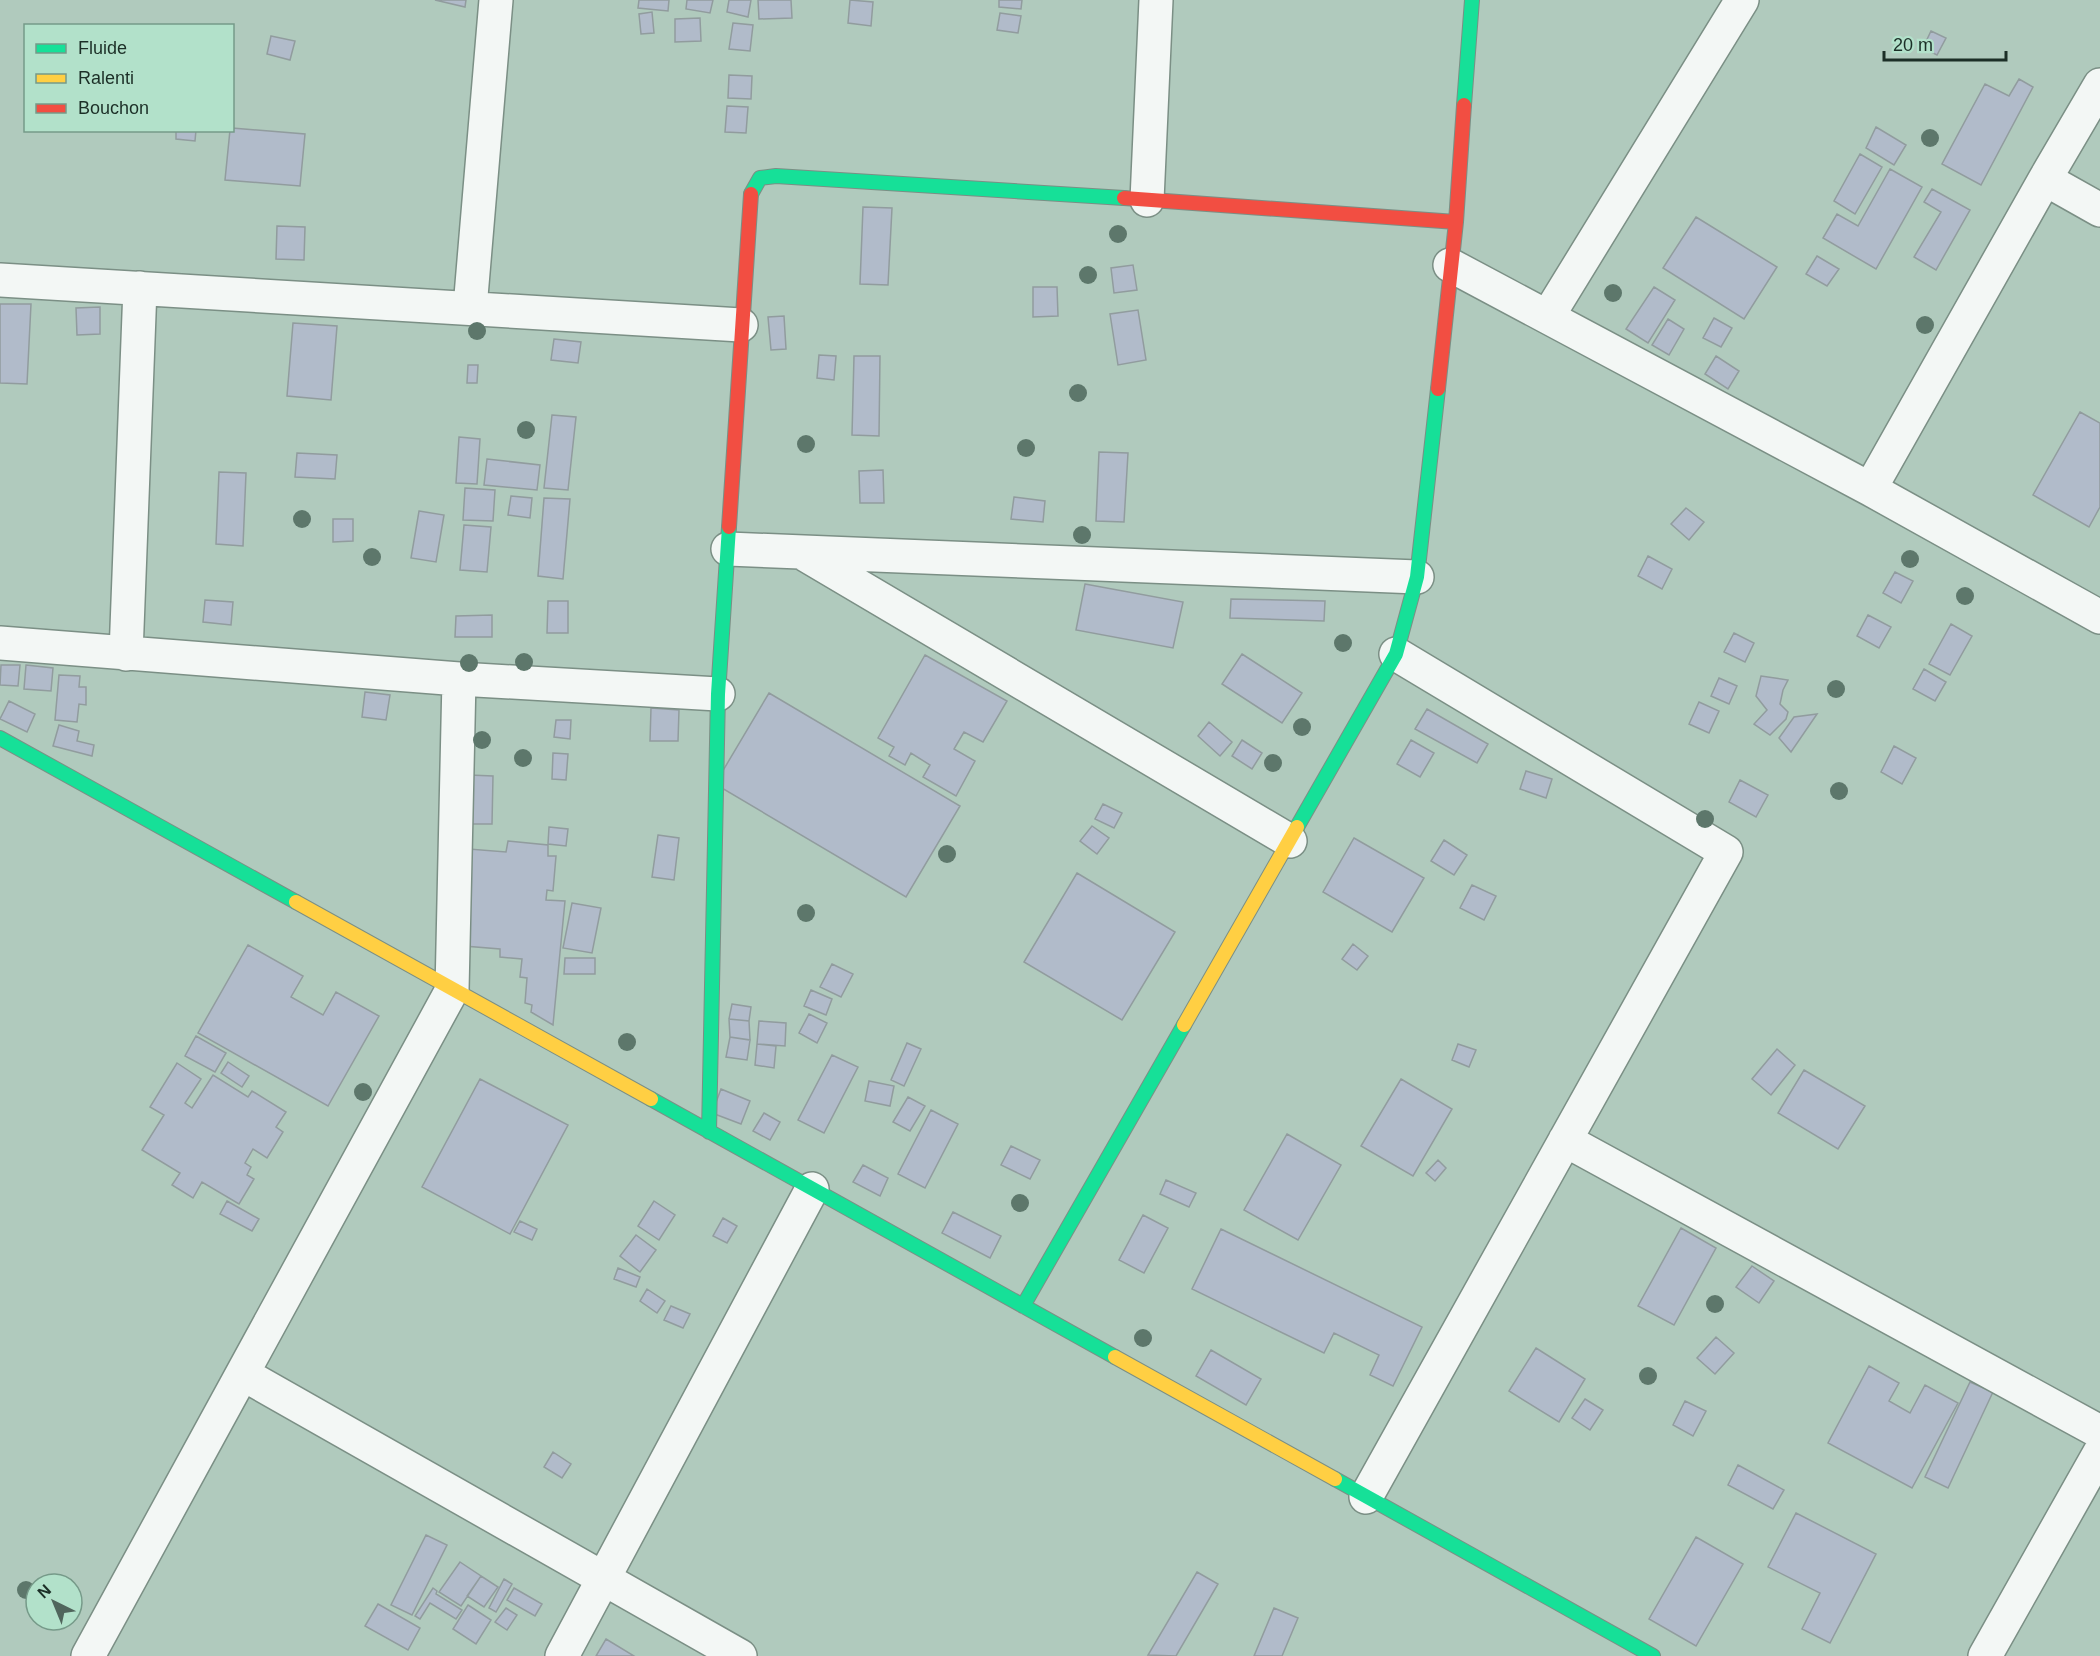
<svg xmlns="http://www.w3.org/2000/svg" width="2100" height="1656" font-family="Arial,sans-serif">
  <style>
    .building { fill: #b1bbca; stroke: #919c9e; stroke-width: 1.5 }
    .lines { fill: none; stroke-linecap: round; stroke-linejoin: round }
    .street-casing { stroke: #7b8f85; stroke-width: 36 }
    .fast-casing { stroke: #7b8f85; stroke-width: 16 }
    .slow-casing { stroke: #7b8f85; stroke-width: 16 }
    .jam-casing { stroke: #7b8f85; stroke-width: 16 }
    .street { stroke: #f3f7f5; stroke-width: 33 }
    .fast { stroke: #16e098; stroke-width: 14 }
    .slow { stroke: #ffcf43; stroke-width: 14 }
    .jam { stroke: #f24e42; stroke-width: 14 }
    .tree { fill: #5d776b }
  </style>
  <rect width="100%" height="100%" fill="#b0cabd"/>
  <!-- building -->
  <path class="building" d="M435,0H466L465,7Z
    M639,0H669L668,11L638,8Z
    M687,0H713L710,13L686,9Z
    M729,0H751L748,17L727,12Z
    M758,0H791L792,18L759,19Z
    M850,0L873,2L871,26L848,23Z
    M999,0H1022L1021,9L999,7Z
    M652,12L654,33L641,34L639,14Z
    M1000,13L1021,16L1018,33L997,30Z
    M700,18L701,41L675,42V19Z
    M733,23L753,25L750,51L729,49Z
    M1931,31L1946,38L1937,55L1923,48Z
    M271,36L295,41L290,60L267,54Z
    M729,75L752,76L751,99L728,98Z
    M2019,79L2033,87L1981,185L1942,164L1985,84L2009,96Z
    M727,106L748,107L746,133L725,132Z
    M1876,127L1906,145L1894,165L1866,148Z
    M232,128L305,134L300,186L225,180L230,130H232Z
    M176,130H196L195,141L176,139Z
    M1860,154L1882,167L1855,214L1834,201Z
    M1890,169L1922,187L1876,269L1823,238L1837,214L1858,226Z
    M1932,189L1970,210L1936,270L1914,257L1941,212L1924,202Z
    M863,207L892,208L888,285L860,284Z
    M1696,217L1777,267L1744,319L1663,268Z
    M277,226L305,227L304,260L276,259Z
    M1817,256L1839,269L1827,286L1806,274Z
    M1133,265L1137,290L1114,293L1111,268Z
    M1033,287H1057L1058,316L1033,317Z
    M1654,287L1675,300L1648,343L1626,329Z
    M0,304H31L27,384L0,383Z
    M100,307V334L77,335L76,308Z
    M1138,310L1146,360L1118,365L1110,314Z
    M784,316L786,349L771,350L768,317Z
    M1714,318L1732,328L1721,347L1703,338Z
    M1668,319L1684,329L1669,355L1652,345Z
    M293,323L337,326L331,400L287,396Z
    M554,339L581,342L578,363L551,360Z
    M819,355L836,356L834,380L817,378Z
    M854,356H880L879,436L852,435Z
    M1716,356L1739,371L1728,389L1705,374Z
    M468,365H478L477,383H467Z
    M2080,412L2100,423V507L2089,527L2033,495Z
    M552,415L576,417L568,490L544,488Z
    M459,437L480,439L477,484L456,483Z
    M1099,452L1128,453L1124,522L1096,521Z
    M297,453L337,455L335,479L295,477Z
    M487,459L540,465L537,490L484,485Z
    M883,470L884,503H860L859,471Z
    M219,472L246,473L243,546L216,544Z
    M465,488L495,490L493,521L463,520Z
    M511,496L532,498L530,518L508,515Z
    M1014,497L1045,501L1043,522L1011,519Z
    M544,498L570,499L563,579L538,576Z
    M1686,508L1704,522L1689,540L1671,524Z
    M419,511L444,515L436,562L411,558Z
    M333,519H353V541L333,542Z
    M464,525L491,527L487,572L460,570Z
    M1648,556L1672,569L1662,589L1638,576Z
    M1895,572L1913,581L1901,603L1883,593Z
    M1085,584L1183,602L1173,648L1076,630Z
    M1231,599L1325,601L1324,621L1230,618Z
    M205,600L233,602L231,625L203,622Z
    M548,601H568V633H547Z
    M492,615V637H455L456,616Z
    M1868,615L1891,627L1879,648L1857,636Z
    M1951,624L1972,636L1950,675L1929,664Z
    M1734,633L1754,643L1745,662L1724,652Z
    M1242,654L1302,693L1282,723L1222,684Z
    M925,655L1007,701L983,742L964,732L954,749L975,761L956,796L923,777L930,765L911,753L905,765L889,756L894,747L878,738Z
    M1,665H20L18,686L0,685Z
    M26,665L53,668L51,691L24,689Z
    M1924,669L1946,682L1935,701L1913,689Z
    M59,675L80,676L79,687H86V705L79,704L77,722L55,720Z
    M1761,676L1788,680L1783,690L1780,704L1788,712L1786,719L1770,735L1754,724L1767,710L1756,696Z
    M1719,678L1737,686L1729,704L1711,696Z
    M365,692L390,695L386,720L362,717Z
    M769,693L960,806L906,897L715,784Z
    M9,701L35,714L27,732L0,719Z
    M1699,702L1719,711L1709,733L1689,724Z
    M651,708L679,710L678,741H650Z
    M1427,709L1488,744L1477,763L1415,729Z
    M1817,714L1791,752L1779,738L1794,717Z
    M556,720H571L570,739L554,737Z
    M1209,722L1232,742L1220,756L1198,736Z
    M59,725L79,731L77,741L94,745L92,756L53,746Z
    M1242,740L1262,753L1252,769L1232,756Z
    M1411,740L1434,753L1420,777L1397,764Z
    M1894,746L1916,758L1902,784L1881,772Z
    M553,753L568,754L566,780L552,779Z
    M1526,771L1552,779L1546,798L1520,789Z
    M469,775L493,776L492,824H468Z
    M1740,780L1768,795L1756,817L1729,802Z
    M1103,804L1122,813L1114,828L1095,819Z
    M1092,826L1109,838L1097,854L1080,841Z
    M549,827L568,829L566,846L548,844Z
    M658,835L679,838L674,880L652,877Z
    M1354,838L1424,878L1392,932L1323,892Z
    M1444,840L1467,855L1454,875L1431,861Z
    M508,841L548,845V856H556L553,891L547,890L546,900L565,901L553,1025L531,1012L532,1005L525,1003L527,978L520,977L522,959L500,957V949L464,946L469,849L506,852Z
    M1077,873L1175,932L1122,1020L1024,962Z
    M1472,885L1496,896L1484,920L1460,908Z
    M572,903L601,908L592,953L563,948Z
    M1353,944L1368,956L1357,970L1342,959Z
    M248,945L303,976L291,997L323,1015L336,992L379,1016L328,1106L198,1033Z
    M565,958H595V974H564Z
    M832,964L853,974L841,997L820,987Z
    M811,990L832,999L826,1015L804,1006Z
    M732,1004L751,1007L749,1021L729,1019Z
    M809,1014L827,1023L817,1043L799,1033Z
    M729,1019L749,1021L750,1040L730,1037Z
    M759,1021L786,1023L785,1046L757,1044Z
    M196,1036L226,1053L215,1072L185,1056Z
    M730,1037L750,1040L747,1060L726,1057Z
    M907,1043L921,1049L904,1086L891,1080Z
    M757,1044L776,1046L774,1068L755,1065Z
    M1458,1044L1476,1050L1469,1067L1452,1060Z
    M1777,1049L1795,1065L1771,1095L1752,1079Z
    M832,1055L858,1067L824,1133L798,1120Z
    M228,1062L249,1076L242,1087L221,1073Z
    M177,1063L201,1079L185,1103L192,1108L213,1075L248,1097L252,1091L286,1112L276,1127L283,1132L267,1158L253,1149L245,1163L251,1167L247,1175L254,1179L239,1204L202,1182L193,1198L172,1185L180,1173L142,1150L164,1115L150,1107Z
    M1804,1070L1865,1106L1838,1149L1778,1113Z
    M480,1079L568,1125L510,1234L422,1187Z
    M1401,1079L1452,1109L1413,1176L1361,1146Z
    M869,1081L894,1086L890,1106L865,1101Z
    M721,1089L750,1101L741,1124L712,1113Z
    M908,1097L925,1106L910,1131L893,1122Z
    M931,1110L958,1124L925,1188L898,1174Z
    M764,1113L780,1122L770,1140L753,1131Z
    M1287,1134L1341,1165L1298,1240L1244,1210Z
    M1011,1146L1040,1160L1030,1179L1001,1165Z
    M1438,1160L1446,1168L1435,1181L1426,1173Z
    M863,1165L888,1178L880,1196L853,1182Z
    M1166,1180L1196,1193L1189,1207L1160,1194Z
    M227,1201L259,1219L252,1231L220,1214Z
    M654,1201L675,1215L659,1240L638,1226Z
    M953,1212L1001,1236L990,1258L942,1233Z
    M1143,1215L1168,1228L1144,1273L1119,1260Z
    M723,1218L737,1226L727,1243L713,1236Z
    M520,1221L537,1229L532,1240L514,1232Z
    M1681,1228L1716,1248L1674,1325L1638,1306Z
    M1221,1229L1422,1327L1393,1386L1370,1375L1379,1355L1334,1333L1324,1353L1192,1289Z
    M636,1235L656,1250L640,1272L620,1256Z
    M1752,1266L1774,1281L1759,1303L1736,1287Z
    M618,1268L640,1277L636,1287L614,1279Z
    M647,1289L665,1301L657,1313L640,1301Z
    M671,1306L690,1314L683,1328L664,1320Z
    M1716,1337L1734,1353L1715,1374L1697,1358Z
    M1536,1348L1585,1379L1559,1422L1509,1391Z
    M1211,1350L1261,1379L1246,1405L1196,1376Z
    M1869,1366L1899,1383L1889,1401L1910,1413L1925,1385L1958,1403L1912,1488L1828,1443Z
    M1970,1382L1993,1392L1948,1488L1925,1477Z
    M1585,1399L1603,1410L1590,1430L1572,1418Z
    M1685,1401L1706,1411L1693,1436L1673,1425Z
    M553,1452L571,1464L562,1478L544,1467Z
    M1738,1465L1784,1490L1773,1509L1728,1485Z
    M1796,1513L1876,1554L1830,1643L1802,1629L1820,1593L1768,1567Z
    M426,1535L447,1545L412,1615L391,1605Z
    M1696,1537L1743,1564L1696,1646L1649,1619Z
    M460,1562L481,1576L461,1606L439,1592Z
    M1197,1572L1218,1584L1176,1656L1148,1655Z
    M481,1576L498,1587L484,1607L467,1596Z
    M504,1579L512,1584L496,1612L489,1608Z
    M433,1588L437,1591L436,1594L462,1610L456,1619L430,1603L420,1619L415,1616Z
    M514,1588L542,1604L535,1616L507,1600Z
    M378,1604L420,1628L408,1650L365,1626Z
    M468,1605L491,1620L476,1644L453,1629Z
    M506,1608L517,1615L507,1630L495,1622Z
    M1274,1608L1298,1618L1282,1656H1254Z
    M606,1639L634,1656H596Z"/>
  <g class="lines">
    <defs>
      <path id="street" d="M2045,179L2100,210
        M1147,200L1156,0
        M1450,265L1870,489L2100,617
        M0,280L741,325
        M470,308L496,0
        M1548,316L1742,0
        M1870,489L2045,179L2100,85
        M728,549L1417,577
        M806,555L1290,841
        M0,643L459,679L718,694
        M126,654L140,288
        M1565,1140L2100,1432
        M243,1374L740,1656
        M1366,1497L1726,852L1396,654
        M88,1656L452,990L459,679
        M562,1656L812,1189
        M1985,1656L2100,1452"/>
      <path id="fast" d="M1464,105L1472,0
        M751,194L760,178L776,176L1124,198
        M0,738L296,902
        M1297,827L1396,654L1417,577L1438,389
        M651,1099L1115,1357
        M709,1132L718,694L729,527
        M1023,1306L1184,1025
        M1335,1479L1653,1656"/>
      <path id="slow" d="M296,902L651,1099
        M1184,1025L1297,827
        M1115,1357L1335,1479"/>
      <path id="jam" d="M1124,198L1456,222
        M1438,389L1456,222L1464,105
        M729,527L751,194"/>
    </defs>
    <!-- street casing -->
    <use href="#street" class="street-casing"/>
    <!-- fast casing -->
    <use href="#fast" class="fast-casing"/>
    <!-- slow casing -->
    <use href="#slow" class="slow-casing"/>
    <!-- jam casing -->
    <use href="#jam" class="jam-casing"/>
    <!-- street -->
    <use href="#street" class="street"/>
    <!-- fast -->
    <use href="#fast" class="fast"/>
    <!-- slow -->
    <use href="#slow" class="slow"/>
    <!-- jam -->
    <use href="#jam" class="jam"/>
  </g>
  <!-- trees -->
  <g class="tree">
    <circle cx="1930" cy="138" r="9"/>
    <circle cx="1118" cy="234" r="9"/>
    <circle cx="1088" cy="275" r="9"/>
    <circle cx="1613" cy="293" r="9"/>
    <circle cx="1925" cy="325" r="9"/>
    <circle cx="477" cy="331" r="9"/>
    <circle cx="1078" cy="393" r="9"/>
    <circle cx="526" cy="430" r="9"/>
    <circle cx="806" cy="444" r="9"/>
    <circle cx="1026" cy="448" r="9"/>
    <circle cx="302" cy="519" r="9"/>
    <circle cx="1082" cy="535" r="9"/>
    <circle cx="372" cy="557" r="9"/>
    <circle cx="1910" cy="559" r="9"/>
    <circle cx="1965" cy="596" r="9"/>
    <circle cx="1343" cy="643" r="9"/>
    <circle cx="524" cy="662" r="9"/>
    <circle cx="469" cy="663" r="9"/>
    <circle cx="1836" cy="689" r="9"/>
    <circle cx="1302" cy="727" r="9"/>
    <circle cx="482" cy="740" r="9"/>
    <circle cx="523" cy="758" r="9"/>
    <circle cx="1273" cy="763" r="9"/>
    <circle cx="1839" cy="791" r="9"/>
    <circle cx="1705" cy="819" r="9"/>
    <circle cx="947" cy="854" r="9"/>
    <circle cx="806" cy="913" r="9"/>
    <circle cx="627" cy="1042" r="9"/>
    <circle cx="363" cy="1092" r="9"/>
    <circle cx="1020" cy="1203" r="9"/>
    <circle cx="1715" cy="1304" r="9"/>
    <circle cx="1143" cy="1338" r="9"/>
    <circle cx="1648" cy="1376" r="9"/>
    <circle cx="26" cy="1590" r="9"/>
  </g>
  <!-- legend -->
  <rect x="24" y="24" width="210" height="108" fill="#b2e1ca" stroke="#769a89" stroke-width="1.5"/>
  <rect x="36" y="44" width="30" height="9" fill="#16e098" stroke="#769a89" stroke-width="1.5"/>
  <text x="78" y="54" font-size="18" fill="#1c2f27">Fluide</text>
  <rect x="36" y="74" width="30" height="9" fill="#ffcf43" stroke="#769a89" stroke-width="1.5"/>
  <text x="78" y="84" font-size="18" fill="#1c2f27">Ralenti</text>
  <rect x="36" y="104" width="30" height="9" fill="#f24e42" stroke="#769a89" stroke-width="1.5"/>
  <text x="78" y="114" font-size="18" fill="#1c2f27">Bouchon</text>
  <!-- north arrow -->
  <g transform="translate(54 1602) rotate(317)"><circle r="28" fill="#b2e1ca" stroke="#769a89" stroke-width="1.5"/>
  <path d="M0-4.5L10 22L0 15L-10 22Z" fill="#50655c"/>
  <text y="-9" font-size="16" font-weight="bold" text-anchor="middle" fill="#1c2f27">N</text>
  </g>
  <!-- scale -->
  <path d="M1884 51v9h122v-9" fill="none" stroke="#1c2f27" stroke-width="3"/>
  <text x="1893" y="51" font-size="18" fill="#1c2f27" stroke="#b2e1ca" stroke-width="4.5" paint-order="stroke">20 m</text>
</svg>
